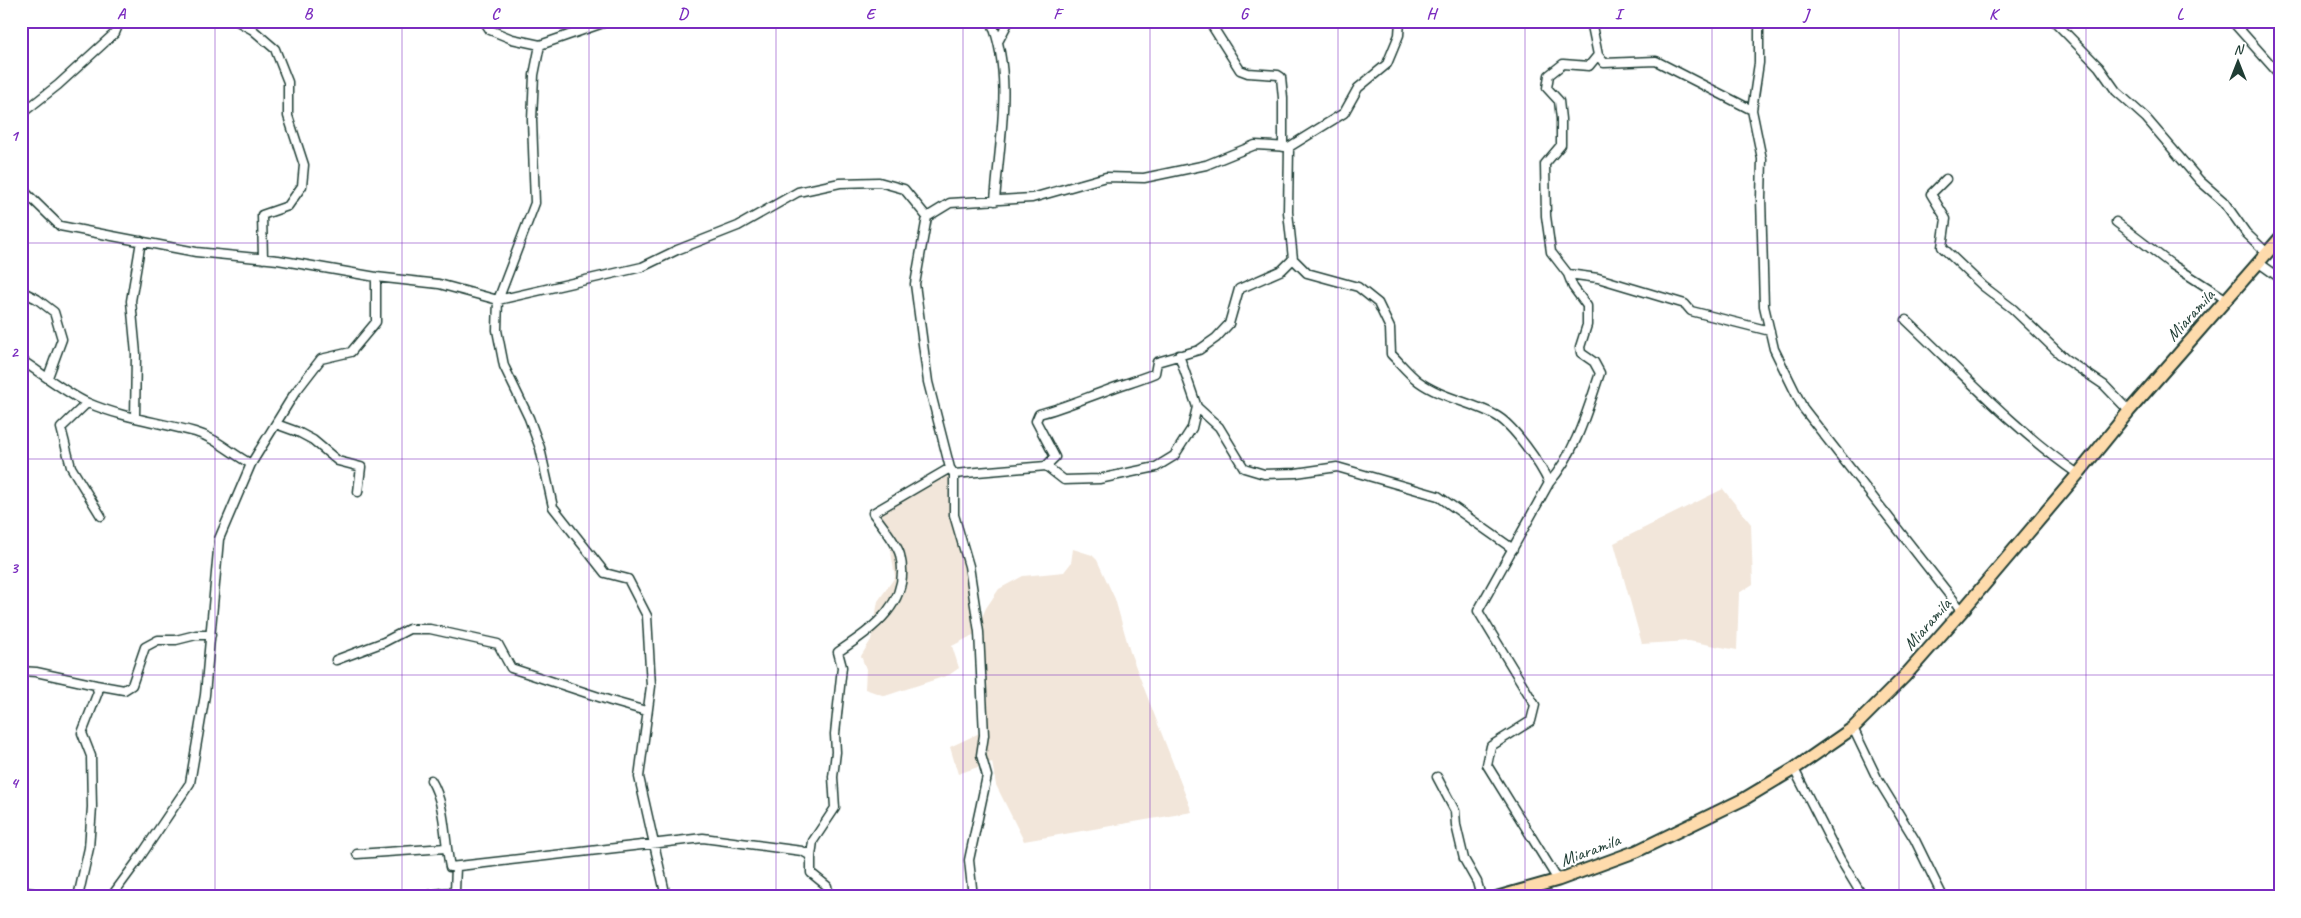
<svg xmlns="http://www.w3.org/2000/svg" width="2301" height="918" font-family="Caveat,sans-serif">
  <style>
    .built { fill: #f2e6da }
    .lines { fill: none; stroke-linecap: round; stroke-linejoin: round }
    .street-casing { stroke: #1f3d34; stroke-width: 11 }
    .primary-casing { stroke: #1f3d34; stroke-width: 15 }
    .street { stroke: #fff; stroke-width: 8 }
    .primary { stroke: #fedbac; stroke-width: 11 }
    .grid { fill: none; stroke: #7b2cbf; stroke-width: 1; stroke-opacity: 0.55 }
    .labels { text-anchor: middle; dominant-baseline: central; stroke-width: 4; stroke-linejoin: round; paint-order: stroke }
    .street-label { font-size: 18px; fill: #1f3d34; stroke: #fff }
    .neatline { fill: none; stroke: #7b2cbf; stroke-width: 2 }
    .grid-label { font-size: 16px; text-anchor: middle; font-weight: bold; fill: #7b2cbf }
  </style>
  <rect width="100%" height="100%" fill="#fff"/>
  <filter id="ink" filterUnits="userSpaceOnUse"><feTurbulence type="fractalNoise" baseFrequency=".02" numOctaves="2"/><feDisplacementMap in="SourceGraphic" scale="10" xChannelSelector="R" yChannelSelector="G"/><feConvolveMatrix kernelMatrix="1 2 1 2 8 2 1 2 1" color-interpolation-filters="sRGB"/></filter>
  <g filter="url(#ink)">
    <!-- built -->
    <path class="built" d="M954,474V515L979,632L952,646L959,668L949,675L885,696L865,689L866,669L861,656L871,640L878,601L895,577L889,538L879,523L875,507L921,482Z
      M1723,489L1751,524L1753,584L1739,593L1737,650L1689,641L1642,644L1614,543Z
      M1073,549L1092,555L1097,560L1115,599L1130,652L1192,812L1024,841L996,785L992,762L958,774L950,747L988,729V698L984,671L981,619L986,608L999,589L1023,576L1064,572L1071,563Z"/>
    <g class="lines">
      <defs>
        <path id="street" d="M237,21L253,30L275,49L288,82V116L304,165L302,186L288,206L262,215L263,259
          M484,21L490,30L512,39L540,45L609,21
          M991,21C1014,76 999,143 995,201
          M1209,21L1240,70L1248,73L1278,75L1281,77L1283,98V147
          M1400,21L1399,35L1387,64L1358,88L1344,113L1289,147L1288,212L1293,259L1307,273L1358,287L1378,303L1390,328L1391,354C1400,363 1408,373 1418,381C1441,398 1471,402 1495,415C1513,424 1541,465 1549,483L1478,611L1535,705L1531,721L1491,746L1487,765L1558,880
          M1591,21L1598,55L1604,63L1656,61L1752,110
          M1759,21V63L1752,110L1762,159L1761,198L1764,306L1774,349L1803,408L1962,611
          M2054,21L2099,67L2116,91L2146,118L2200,181L2224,202L2246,233L2267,253
          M2232,21L2280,75
          M999,40L1009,21
          M540,45L534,75L532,120L535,203L498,300L497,330L504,366L529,418L540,448L553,507L605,573L628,579L647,616L651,686L639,777L666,897
          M1598,55L1589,66L1563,64L1549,75L1547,88L1559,101L1561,119V145L1545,164L1546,216L1551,252L1568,274L1598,278L1685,304L1691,311L1770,331
          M21,114L58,85L115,33L120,21
          M1946,179L1931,194L1946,219L1942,247L1983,286L2013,309L2064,358L2104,385L2129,411
          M21,188L60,226L196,252L278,260L376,277L439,284L498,300L642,267L677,250L738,226L798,192L840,183L879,182L904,189L927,217L915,284L928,382L950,468L954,474V515L969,566L979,632L984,735L981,755L987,776L969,860L973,897
          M927,217L950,203L1032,198L1106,177L1144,178L1206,165L1255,145L1289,147
          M2116,222L2171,264L2227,300
          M2259,263L2280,278
          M21,291L37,299L54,312L62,339L48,377
          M1906,320C1961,372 2016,431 2078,474
          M1179,355L1197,407L1219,427L1244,468L1264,474L1296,473L1337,467L1438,496L1513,549
          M21,360C40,372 69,395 88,403C123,418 159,422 195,432C216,438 232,454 251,464
          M87,403L61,428L71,467L101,516
          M135,418L136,354L131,301L141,241
          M276,424L298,432L313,440L338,461L361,467L358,492
          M1046,466L1064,480L1099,479L1156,467L1174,456L1192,428L1197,407
          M954,474L1046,466L1055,457L1036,421L1039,414C1062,408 1083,399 1105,391C1122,384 1139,380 1155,373L1157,362L1199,350L1216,338L1229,324L1239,289L1282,270L1293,259
          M1549,483C1576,452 1587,411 1600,373L1594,362L1581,353L1580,347L1587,325V306L1573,287L1568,274
          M336,660L384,642L409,629H430L498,644L511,668L611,701L646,711
          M21,671L36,672L96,685L98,692L82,733L91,756L92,807L89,848L78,897
          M96,685L124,690L132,685L145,647L158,640H176L196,635H211
          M1853,728L1877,778L1915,840L1943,897
          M1794,769L1840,859L1863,897
          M1437,777L1455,811L1456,825L1464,859L1477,882L1481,897
          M431,780C446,805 444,839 450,867L703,838L802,851L811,856V873L827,886L829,897
          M357,854L446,848
          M811,856L813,841L835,808L833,777L836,752L835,734L842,667L838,652C872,629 912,603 900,555C897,543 880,523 873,513L950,468
          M21,891L53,897
          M111,897L136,863L190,783L205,695L219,539L251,464L294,394L321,359L351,352L376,322V277
          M419,897L455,891L456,867"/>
        <path id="primary" d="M1498,897L1558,880L1637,851L1744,799L1794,769L1853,728L1904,677L1962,611L2078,474L2129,411L2280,238"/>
      </defs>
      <!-- street casing -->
      <use href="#street" class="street-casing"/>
      <!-- primary casing -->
      <use href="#primary" class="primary-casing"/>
      <!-- street -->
      <use href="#street" class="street"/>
      <!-- primary -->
      <use href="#primary" class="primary"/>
    </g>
  </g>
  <!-- grid -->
  <path class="grid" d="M215,21V897M402,21V897M589,21V897M776,21V897M963,21V897M1150,21V897M1338,21V897M1525,21V897M1712,21V897M1899,21V897M2086,21V897M21,243H2280M21,459H2280M21,675H2280"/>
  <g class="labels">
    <!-- street labels -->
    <g class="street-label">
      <text transform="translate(2190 315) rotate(-48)">Miaramila</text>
      <text transform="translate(1927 624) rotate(-49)">Miaramila</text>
      <text transform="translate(1590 850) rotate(-21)">Miaramila</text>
    </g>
  </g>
  <!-- margin -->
  <rect width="2301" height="918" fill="none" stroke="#fff" stroke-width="55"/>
  <!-- north arrow -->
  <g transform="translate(2238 62)" stroke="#ffffff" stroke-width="4" paint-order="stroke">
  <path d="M0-4L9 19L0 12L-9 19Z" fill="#1f3d34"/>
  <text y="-8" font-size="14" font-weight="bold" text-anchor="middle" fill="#1f3d34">N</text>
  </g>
  <rect x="28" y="28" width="2246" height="862" class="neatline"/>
  <g class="grid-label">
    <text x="121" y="19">A</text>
    <text x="308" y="19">B</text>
    <text x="495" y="19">C</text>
    <text x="683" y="19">D</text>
    <text x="870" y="19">E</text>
    <text x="1057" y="19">F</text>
    <text x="1244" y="19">G</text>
    <text x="1431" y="19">H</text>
    <text x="1618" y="19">I</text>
    <text x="1806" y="19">J</text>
    <text x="1993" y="19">K</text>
    <text x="2180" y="19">L</text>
    <text x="14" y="141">1</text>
    <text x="14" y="357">2</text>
    <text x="14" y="573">3</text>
    <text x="14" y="788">4</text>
  </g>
</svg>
